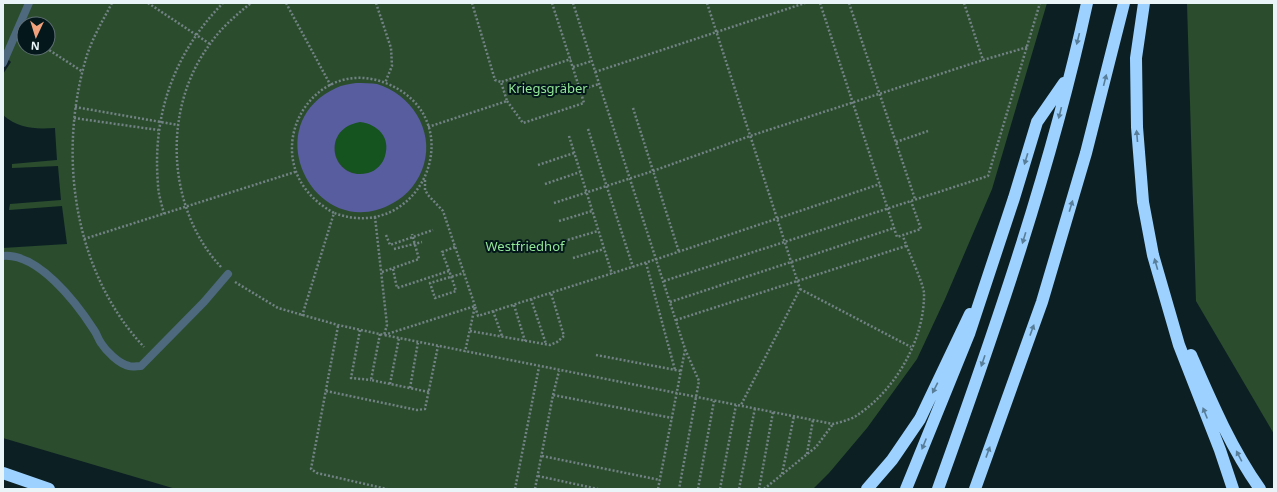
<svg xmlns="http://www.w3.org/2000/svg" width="1277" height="492" font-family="'Noto Sans',sans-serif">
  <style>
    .green { fill: #2b4d2d; fill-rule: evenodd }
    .forest { fill: #15541e }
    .water { fill: #585da0; fill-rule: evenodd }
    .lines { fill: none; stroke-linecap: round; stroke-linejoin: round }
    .path { stroke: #728285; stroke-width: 2.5; stroke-dasharray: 2 2; stroke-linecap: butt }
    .lane { stroke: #4e687e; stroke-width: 8 }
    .highway { stroke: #9dd1ff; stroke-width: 12 }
    .oneway { fill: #587d98 }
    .labels { text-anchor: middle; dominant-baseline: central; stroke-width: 4; stroke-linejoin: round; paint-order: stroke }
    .park-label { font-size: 13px; fill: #92e697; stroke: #04171b }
  </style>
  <rect width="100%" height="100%" fill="#0c2024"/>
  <!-- green -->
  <path class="green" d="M3,3H1047L992,189L945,299L917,359L867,428L829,473L813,489H176L3,438V248L67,244L62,206L9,210L10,204L61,200L58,166L12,168V164L57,160L55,128C35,129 19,129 3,115V74L11,62L3,54ZM24,24H48V48H24Z
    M1187,3H1274V434L1196,301Z"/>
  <!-- forest -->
  <path class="forest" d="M335 148a26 26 0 1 1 52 0a26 26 0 1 1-52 0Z"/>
  <!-- water -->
  <path class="water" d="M356,83C363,83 371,83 377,84C411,94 434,130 424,164C419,181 408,195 393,203C317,246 254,126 336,88C342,85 350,84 356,83ZM360,122C378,124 391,138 385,156C383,164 376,171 368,173C332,182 319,129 360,122Z"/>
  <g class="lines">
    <!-- path -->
    <path class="path" d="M112,3C103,20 93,37 87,55C57,153 73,271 144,347
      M148,3L210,44
      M286,3L331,86
      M376,3L391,48L392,66L385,83
      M472,3L495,80L501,82
      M552,3L580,90L599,84
      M573,3L685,349L699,381L679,489
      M707,3L800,289L741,405
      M820,3L897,237L921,229L911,201
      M849,3L915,199
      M964,3L983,60L1028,47
      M46,48L83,72
      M573,67L592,61
      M595,72L805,3
      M507,101L523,123L584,103L580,90
      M75,107L178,125
      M633,108L679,252
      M74,118L158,130
      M428,127L507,101L501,82L571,59
      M588,129L633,267
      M569,136L612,274
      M896,142L928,131
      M538,165L574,153
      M425,180V190L428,195L443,211L475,306L465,352
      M545,184L580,172
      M554,203L653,171L750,136L983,60
      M164,214C162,205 158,194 158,184C152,115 174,53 223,3
      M375,217L387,325L384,335L833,424C841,422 849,420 856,416C895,391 925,339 924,293C923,282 907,249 903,236
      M559,221L592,211
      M386,235L390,245L433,230
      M84,239L295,172
      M564,241L598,231
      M455,247L442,252C447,265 452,278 456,291L435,298L430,283L464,273
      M394,249L422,242
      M573,258L604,249
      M646,263L675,370
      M221,267C166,208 162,108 210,44C221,28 236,15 251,3
      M393,269L397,288L449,271
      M382,272L419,259L412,234
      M664,281L988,176L1040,3
      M235,282L278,308L338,325L384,335L475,306L478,316L657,259L880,184
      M800,289L911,347
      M531,299L546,344
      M670,302L894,228
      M514,305L525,341
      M493,311L502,336
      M302,316L334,213C248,166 308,50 388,84C473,120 422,245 334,213
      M676,320L906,246
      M338,326L311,469L317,473L387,489
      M360,330L351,378L371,380
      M470,331L550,345L557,342L564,336L551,293
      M380,334L371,380L429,392
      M596,355L681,371
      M390,384L399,338
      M410,388L418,342
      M326,391L417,410L425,409L438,346
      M553,395L559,371
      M807,454L813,420
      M542,456L660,480
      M782,474L794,416
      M538,476L598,489
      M515,489L539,367
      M535,489L553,395L672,418
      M658,489L685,350
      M698,489L714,401
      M720,489L736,405
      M739,489L755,408
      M759,489L773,412
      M764,489L816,447L833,424"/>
    <!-- lane -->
    <path class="lane" d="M3,63L29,3
      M3,256C38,253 76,302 94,330C97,334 98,339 101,343C106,351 119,364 129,366C132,367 137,366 141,366L204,302L228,274"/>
    <!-- highway -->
    <path class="highway" d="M1144,3L1136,58L1137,127L1143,202L1153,255L1179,345L1220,450L1233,489
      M1191,355C1211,401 1231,448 1260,489
      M3,473L49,489
      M867,489L892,460L920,419L970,314
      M906,489L969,334L1014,198L1037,122L1064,83
      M938,489C995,330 1051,169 1087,3
      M975,489L1042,302L1086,153L1124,3"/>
  </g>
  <!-- one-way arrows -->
  <defs><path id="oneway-solid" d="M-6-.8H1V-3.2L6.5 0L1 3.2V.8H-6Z"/></defs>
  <g class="oneway">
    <use href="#oneway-solid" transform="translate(1078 39) rotate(104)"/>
    <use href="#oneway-solid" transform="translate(1105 80) rotate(-76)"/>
    <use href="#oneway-solid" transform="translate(1060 113) rotate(104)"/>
    <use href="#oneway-solid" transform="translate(1137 136) rotate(-95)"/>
    <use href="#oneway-solid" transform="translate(1026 159) rotate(107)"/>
    <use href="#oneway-solid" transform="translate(1071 206) rotate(-73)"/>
    <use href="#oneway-solid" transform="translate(1024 238) rotate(107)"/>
    <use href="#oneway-solid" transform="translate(1156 264) rotate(-106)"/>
    <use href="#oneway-solid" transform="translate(1032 330) rotate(-70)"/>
    <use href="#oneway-solid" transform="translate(983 361) rotate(109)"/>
    <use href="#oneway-solid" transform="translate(935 388) rotate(117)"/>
    <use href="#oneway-solid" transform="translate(1205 413) rotate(-112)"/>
    <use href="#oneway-solid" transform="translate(924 444) rotate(112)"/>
    <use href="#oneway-solid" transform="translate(988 452) rotate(-70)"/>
    <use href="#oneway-solid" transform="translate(1239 456) rotate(-118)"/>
  </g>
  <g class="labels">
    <!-- park labels -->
    <g class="park-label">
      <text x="548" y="88">Kriegsgräber</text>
      <text x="525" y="246">Westfriedhof</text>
    </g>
  </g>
  <!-- border -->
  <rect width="1277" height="492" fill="none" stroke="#e8f4f7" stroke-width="8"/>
  <!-- north arrow -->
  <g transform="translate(36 36) rotate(184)"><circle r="19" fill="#04171b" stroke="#5f6f73"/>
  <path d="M0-3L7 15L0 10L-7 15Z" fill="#f1a17c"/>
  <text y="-6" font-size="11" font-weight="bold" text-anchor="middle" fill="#e8f4f7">N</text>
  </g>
</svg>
